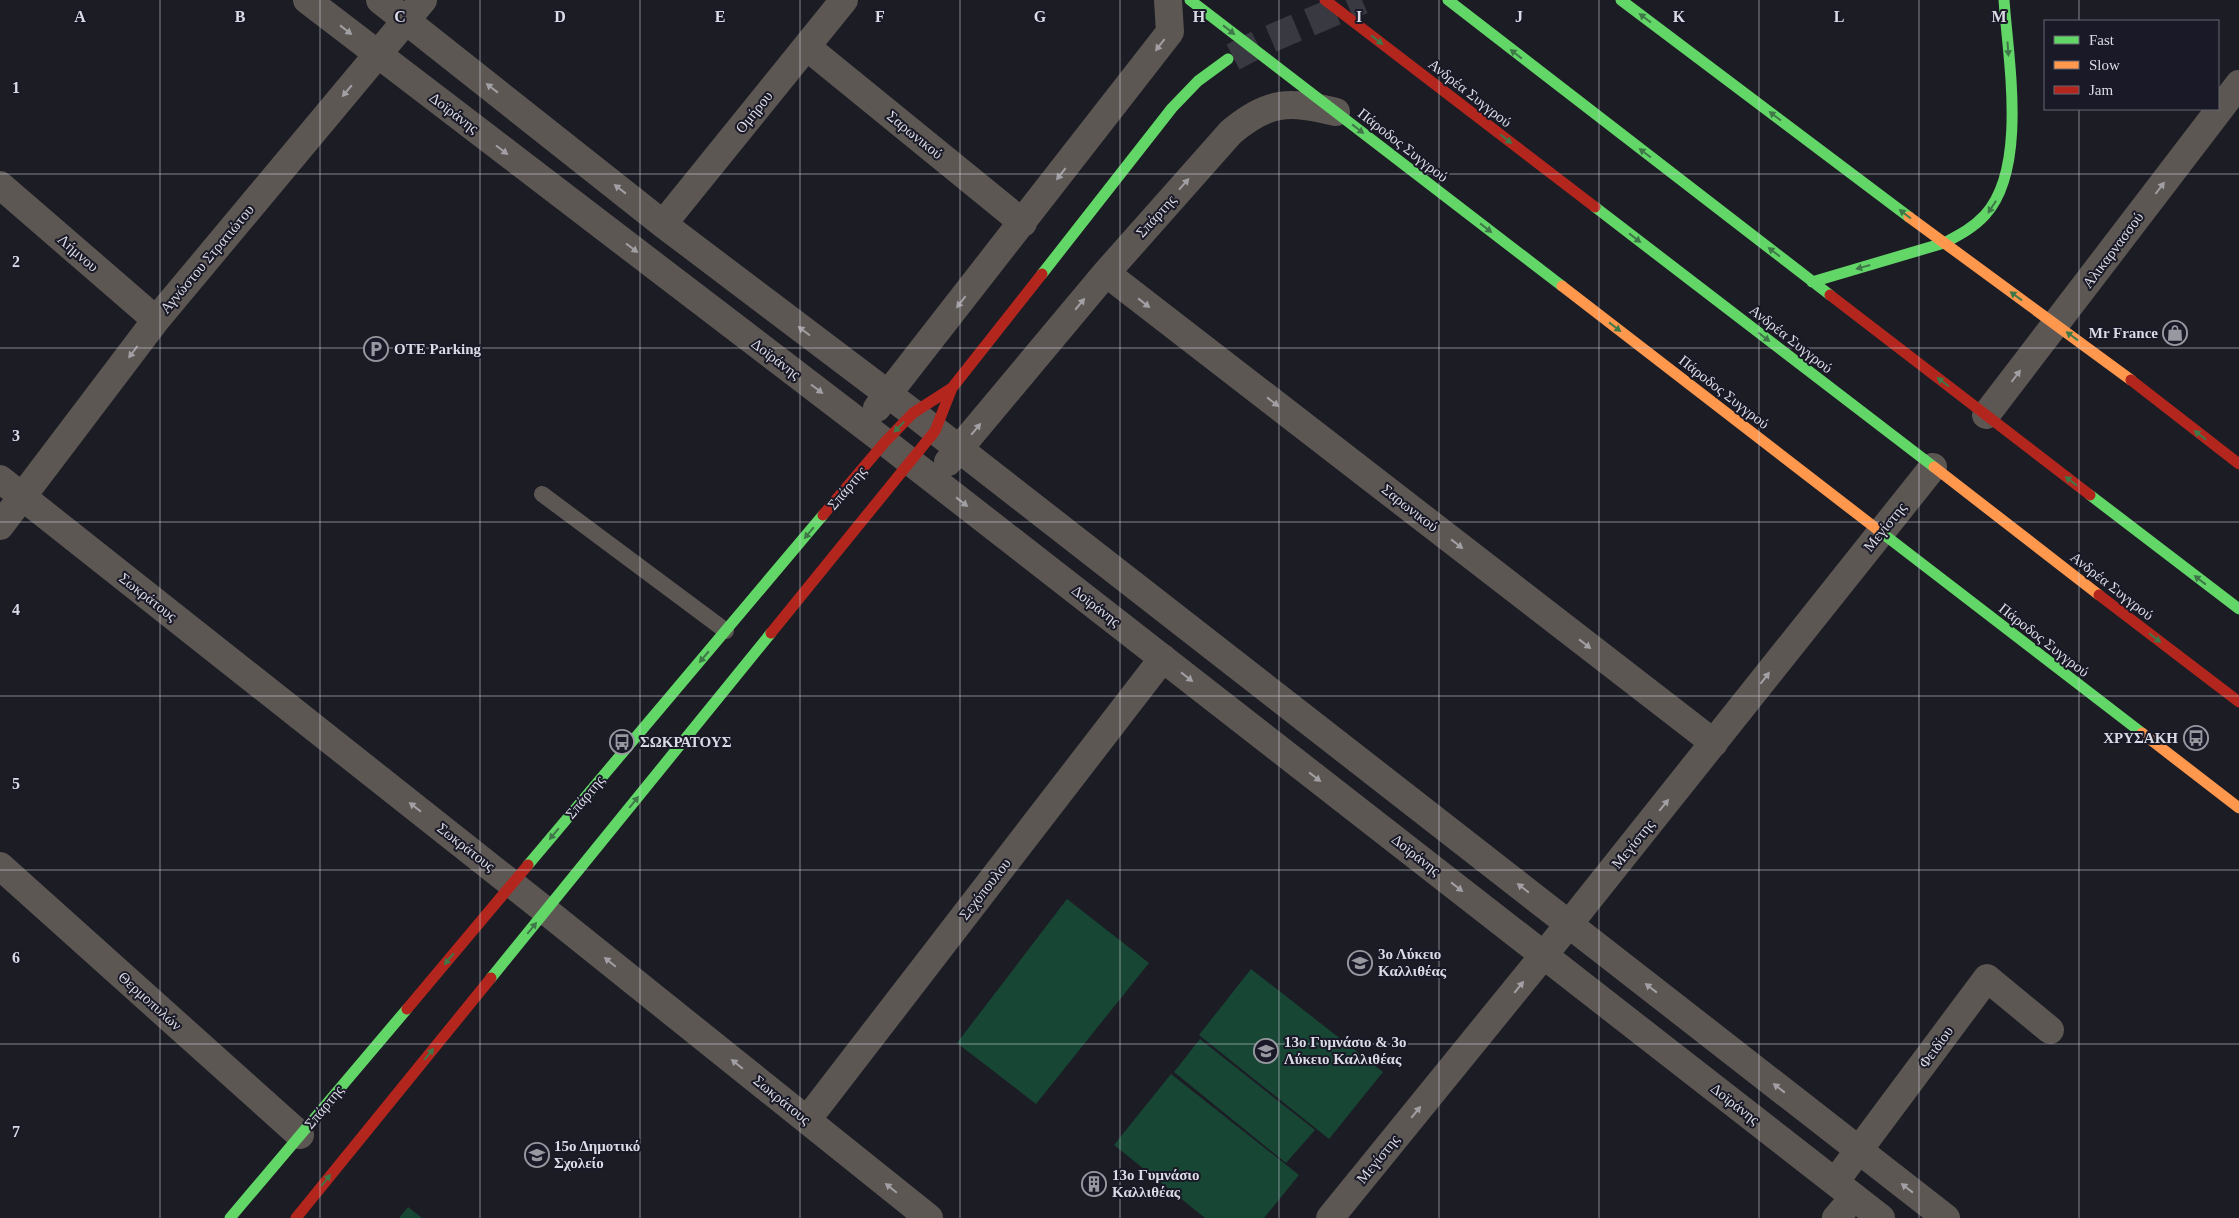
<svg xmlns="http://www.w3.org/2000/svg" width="2239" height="1218" font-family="Georgia,serif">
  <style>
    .green { fill: #174634 }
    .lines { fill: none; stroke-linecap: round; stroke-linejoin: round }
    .secondary-tunnel { stroke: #393941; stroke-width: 28; stroke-dasharray: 28 14; stroke-linecap: butt }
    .lane { stroke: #5d5754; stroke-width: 16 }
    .street { stroke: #5d5754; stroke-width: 28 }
    .fast { stroke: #63d668; stroke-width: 11 }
    .slow { stroke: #ff974d; stroke-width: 11 }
    .jam { stroke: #b3261e; stroke-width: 11 }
    .oneway { fill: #3e7848 }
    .oneway2 { fill: #a2a0a4 }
    .grid { fill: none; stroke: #dbdbe5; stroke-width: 1; stroke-opacity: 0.55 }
    .labels { text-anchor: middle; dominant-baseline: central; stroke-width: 4; stroke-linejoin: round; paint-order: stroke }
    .street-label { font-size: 15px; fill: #dbdbe5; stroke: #191927 }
    .poi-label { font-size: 15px; font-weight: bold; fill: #dbdbe5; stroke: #191927; text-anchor: start }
    .grid-label { font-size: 16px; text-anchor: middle; font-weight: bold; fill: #dbdbe5; stroke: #191927; stroke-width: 4; stroke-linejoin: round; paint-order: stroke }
  </style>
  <rect width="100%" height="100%" fill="#1c1c24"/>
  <!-- green -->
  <path class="green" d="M1067,899L1149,963L1036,1104L957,1043Z
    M1251,969L1383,1072L1329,1139L1199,1035Z
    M1200,1039L1315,1130L1286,1163L1174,1072Z
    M1171,1074L1299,1175L1264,1218H1205L1114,1145Z
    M408,1207L422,1218H399Z"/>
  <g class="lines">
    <!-- secondary-tunnel -->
    <path class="secondary-tunnel" d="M1233,57L1258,44L1362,0"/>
    <!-- lane -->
    <path class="lane" d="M542,494L726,631"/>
    <!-- street -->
    <path class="street" d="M307,0L885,442L1881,1218
      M380,0L663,224L913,413L1946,1218
      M807,47L1023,223
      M0,185L156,320
      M663,224L844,0
      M1106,273L1714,743
      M877,408L1170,32L1168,0
      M1986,415L2239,84
      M948,462L1106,273L1231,132C1269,100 1289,101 1336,112
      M0,479L546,911L929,1218
      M0,526L156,320L423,0
      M0,866L300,1135
      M807,1120L1163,658
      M1835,1182L1987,978L2050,1030
      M1330,1218L1569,924L1933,467
      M1836,1218L1854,1197"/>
    <!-- fast -->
    <path class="fast" d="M1190,0L1562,286
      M1448,0L1830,295
      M1621,0L1909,217
      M1595,207L1934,467
      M1944,243C1959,235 1973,228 1985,215C2028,168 2008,59 2004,0
      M1042,274L1172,108L1198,81L1228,59
      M1812,282L1944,243
      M2090,495L2239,609
      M1882,533L2142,733
      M528,865L823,515
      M491,978L771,633
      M230,1218L407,1009"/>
    <!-- slow -->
    <path class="slow" d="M1909,217L2131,380
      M1562,286L1882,533
      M1934,467L2099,595
      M2142,733L2239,808"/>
    <!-- jam -->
    <path class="jam" d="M1325,0L1595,207
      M1830,295L2090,495
      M2131,380L2239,464
      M823,515L885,442L913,413L952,388L1042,274
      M2099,595L2239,702
      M771,633L935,431L952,388
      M407,1009L528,865
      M296,1218L491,978"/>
  </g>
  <!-- one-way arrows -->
  <defs><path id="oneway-solid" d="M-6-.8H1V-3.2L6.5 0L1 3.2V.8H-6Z" transform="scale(1.25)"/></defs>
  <g class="oneway">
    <use href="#oneway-solid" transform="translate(1645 18) rotate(-143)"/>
    <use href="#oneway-solid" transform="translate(1229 30) rotate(38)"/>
    <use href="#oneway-solid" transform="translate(1377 40) rotate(38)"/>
    <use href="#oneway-solid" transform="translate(2008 49) rotate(86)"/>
    <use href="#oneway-solid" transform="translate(1516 54) rotate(-142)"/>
    <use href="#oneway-solid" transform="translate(1775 116) rotate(-143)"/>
    <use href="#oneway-solid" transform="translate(1358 129) rotate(38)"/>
    <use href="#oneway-solid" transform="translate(1506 139) rotate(38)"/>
    <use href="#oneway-solid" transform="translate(1645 153) rotate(-143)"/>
    <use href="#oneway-solid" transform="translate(1992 207) rotate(123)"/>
    <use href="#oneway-solid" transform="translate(1905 214) rotate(-143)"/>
    <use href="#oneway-solid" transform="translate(1486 228) rotate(38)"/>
    <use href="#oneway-solid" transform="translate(1635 238) rotate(38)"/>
    <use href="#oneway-solid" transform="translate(1774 252) rotate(-143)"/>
    <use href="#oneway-solid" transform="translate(1863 267) rotate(164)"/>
    <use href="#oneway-solid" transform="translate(2016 296) rotate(-144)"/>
    <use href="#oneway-solid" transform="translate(1615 327) rotate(38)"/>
    <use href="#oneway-solid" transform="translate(2072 336) rotate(-144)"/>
    <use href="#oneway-solid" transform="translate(1764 337) rotate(38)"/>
    <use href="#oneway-solid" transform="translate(1943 382) rotate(-143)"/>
    <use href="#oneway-solid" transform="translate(899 427) rotate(134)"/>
    <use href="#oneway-solid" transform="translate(2200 435) rotate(-142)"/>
    <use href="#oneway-solid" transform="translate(2071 481) rotate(-142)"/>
    <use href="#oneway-solid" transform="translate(809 533) rotate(130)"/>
    <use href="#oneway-solid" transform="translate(2200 580) rotate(-142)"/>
    <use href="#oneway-solid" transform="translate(2155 638) rotate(38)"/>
    <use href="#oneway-solid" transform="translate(704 657) rotate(130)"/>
    <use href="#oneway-solid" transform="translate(634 802) rotate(-51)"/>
    <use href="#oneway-solid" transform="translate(554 834) rotate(130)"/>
    <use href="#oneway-solid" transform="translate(532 928) rotate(-51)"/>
    <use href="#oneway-solid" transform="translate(449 959) rotate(130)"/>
    <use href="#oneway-solid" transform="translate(429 1054) rotate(-51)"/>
    <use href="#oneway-solid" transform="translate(326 1180) rotate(-51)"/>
  </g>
  <g class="oneway2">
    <use href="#oneway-solid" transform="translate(346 30) rotate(38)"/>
    <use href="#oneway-solid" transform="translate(1160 45) rotate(128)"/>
    <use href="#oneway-solid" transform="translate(492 88) rotate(-142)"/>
    <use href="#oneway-solid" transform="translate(347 91) rotate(130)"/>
    <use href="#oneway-solid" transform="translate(502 150) rotate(37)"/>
    <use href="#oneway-solid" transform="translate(1061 174) rotate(128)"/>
    <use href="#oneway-solid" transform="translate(1184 184) rotate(-48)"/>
    <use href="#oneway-solid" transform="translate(2160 188) rotate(-53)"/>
    <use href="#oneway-solid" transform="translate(620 189) rotate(-142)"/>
    <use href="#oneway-solid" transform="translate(632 248) rotate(37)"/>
    <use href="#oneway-solid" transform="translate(961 302) rotate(128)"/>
    <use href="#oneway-solid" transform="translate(1144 303) rotate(38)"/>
    <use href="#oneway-solid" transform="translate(1080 304) rotate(-50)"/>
    <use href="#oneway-solid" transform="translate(804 331) rotate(-143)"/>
    <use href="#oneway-solid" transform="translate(133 352) rotate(127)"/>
    <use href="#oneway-solid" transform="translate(2016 376) rotate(-53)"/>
    <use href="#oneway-solid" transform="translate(817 389) rotate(37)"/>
    <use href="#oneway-solid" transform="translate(1273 402) rotate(38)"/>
    <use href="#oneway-solid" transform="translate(976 429) rotate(-50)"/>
    <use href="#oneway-solid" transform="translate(962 502) rotate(38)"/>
    <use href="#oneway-solid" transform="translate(1457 544) rotate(38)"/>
    <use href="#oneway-solid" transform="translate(1585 644) rotate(38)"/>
    <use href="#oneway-solid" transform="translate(1187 677) rotate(38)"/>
    <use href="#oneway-solid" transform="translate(1765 678) rotate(-52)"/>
    <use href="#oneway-solid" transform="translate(1315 777) rotate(38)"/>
    <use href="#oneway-solid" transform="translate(1664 805) rotate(-51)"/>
    <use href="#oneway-solid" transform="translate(415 807) rotate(-142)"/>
    <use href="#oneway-solid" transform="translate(1457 887) rotate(38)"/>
    <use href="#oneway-solid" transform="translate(1523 888) rotate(-142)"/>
    <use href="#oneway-solid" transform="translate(610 962) rotate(-141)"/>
    <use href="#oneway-solid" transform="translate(1519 987) rotate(-51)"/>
    <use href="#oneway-solid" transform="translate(1651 988) rotate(-142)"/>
    <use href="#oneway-solid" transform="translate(737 1064) rotate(-141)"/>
    <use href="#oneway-solid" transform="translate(1779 1088) rotate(-142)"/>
    <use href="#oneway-solid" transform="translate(1416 1112) rotate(-51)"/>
    <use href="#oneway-solid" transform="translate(891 1188) rotate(-141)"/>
    <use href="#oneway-solid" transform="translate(1907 1188) rotate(-142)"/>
  </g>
  <!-- grid -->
  <path class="grid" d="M160,0V1218M320,0V1218M480,0V1218M640,0V1218M800,0V1218M960,0V1218M1120,0V1218M1279,0V1218M1439,0V1218M1599,0V1218M1759,0V1218M1919,0V1218M2079,0V21M2079,109V1218M0,174H2239M0,348H2239M0,522H2239M0,696H2239M0,870H2239M0,1044H2239"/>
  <!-- icons -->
  <defs>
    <symbol id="shop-ring" viewBox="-11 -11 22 22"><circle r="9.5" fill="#191927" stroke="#9898a1" stroke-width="1.5"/><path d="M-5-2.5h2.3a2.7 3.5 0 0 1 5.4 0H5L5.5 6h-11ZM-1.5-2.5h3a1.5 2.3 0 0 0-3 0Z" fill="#9898a1"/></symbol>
    <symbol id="parking-ring" viewBox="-11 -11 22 22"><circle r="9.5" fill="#191927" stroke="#9898a1" stroke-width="1.5"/><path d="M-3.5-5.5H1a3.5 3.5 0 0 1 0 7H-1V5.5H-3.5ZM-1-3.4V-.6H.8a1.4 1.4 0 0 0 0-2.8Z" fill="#9898a1"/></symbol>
    <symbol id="bus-ring" viewBox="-11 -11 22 22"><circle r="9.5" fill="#191927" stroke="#9898a1" stroke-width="1.5"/><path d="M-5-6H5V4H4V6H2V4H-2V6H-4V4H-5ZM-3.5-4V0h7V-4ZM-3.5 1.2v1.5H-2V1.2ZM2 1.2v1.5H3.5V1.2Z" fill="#9898a1"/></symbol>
    <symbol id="school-ring" viewBox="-11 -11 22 22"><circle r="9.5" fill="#191927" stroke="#9898a1" stroke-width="1.5"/><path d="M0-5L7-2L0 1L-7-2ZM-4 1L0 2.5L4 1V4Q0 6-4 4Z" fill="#9898a1"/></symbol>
    <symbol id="building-ring" viewBox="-11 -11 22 22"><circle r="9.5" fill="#191927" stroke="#9898a1" stroke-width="1.5"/><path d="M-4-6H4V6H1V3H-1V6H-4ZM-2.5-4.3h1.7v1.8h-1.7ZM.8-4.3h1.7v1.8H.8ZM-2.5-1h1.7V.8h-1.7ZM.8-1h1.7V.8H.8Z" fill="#9898a1"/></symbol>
  </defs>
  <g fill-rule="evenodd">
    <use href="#shop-ring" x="2161" y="319" width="28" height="28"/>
    <use href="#parking-ring" x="362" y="335" width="28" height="28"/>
    <use href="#bus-ring" x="2182" y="724" width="28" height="28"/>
    <use href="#bus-ring" x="608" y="728" width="28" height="28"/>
    <use href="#school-ring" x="1346" y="949" width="28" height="28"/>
    <use href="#school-ring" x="1252" y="1037" width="28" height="28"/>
    <use href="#school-ring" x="523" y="1141" width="28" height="28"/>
    <use href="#building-ring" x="1080" y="1170" width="28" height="28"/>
  </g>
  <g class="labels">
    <!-- street labels -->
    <g class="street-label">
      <text transform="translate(1470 93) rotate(38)">Ανδρέα Συγγρού</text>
      <text transform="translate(754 112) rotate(-51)">Ομήρου</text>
      <text transform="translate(454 113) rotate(37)">Δοϊράνης</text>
      <text transform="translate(915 135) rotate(39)">Σαρωνικού</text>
      <text transform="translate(1403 145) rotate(38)">Πάροδος Συγγρού</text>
      <text transform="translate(1156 216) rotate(-48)">Σπάρτης</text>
      <text transform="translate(2113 250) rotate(-53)">Αλικαρνασσού</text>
      <text transform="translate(78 253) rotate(41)">Λήμνου</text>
      <text transform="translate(207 259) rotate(-50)">Αγνώστου Στρατιώτου</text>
      <text transform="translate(1791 339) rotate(38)">Ανδρέα Συγγρού</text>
      <text transform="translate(776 359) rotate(37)">Δοϊράνης</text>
      <text transform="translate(1724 392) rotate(38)">Πάροδος Συγγρού</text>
      <text transform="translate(847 488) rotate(-50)">Σπάρτης</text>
      <text transform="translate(1410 508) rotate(38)">Σαρωνικού</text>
      <text transform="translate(1885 527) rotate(-51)">Μεγίστης</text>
      <text transform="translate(2112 586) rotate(38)">Ανδρέα Συγγρού</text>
      <text transform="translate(148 597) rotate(38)">Σωκράτους</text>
      <text transform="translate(1096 606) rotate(38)">Δοϊράνης</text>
      <text transform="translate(2044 640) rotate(38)">Πάροδος Συγγρού</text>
      <text transform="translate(585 797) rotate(-50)">Σπάρτης</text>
      <text transform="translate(1633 844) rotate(-51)">Μεγίστης</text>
      <text transform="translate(466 847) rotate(38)">Σωκράτους</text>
      <text transform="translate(1416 855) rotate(38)">Δοϊράνης</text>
      <text transform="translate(985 889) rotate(-52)">Σεχόπουλου</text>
      <text transform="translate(150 1001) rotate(42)">Θερμοπυλών</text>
      <text transform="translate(1936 1047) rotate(-54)">Φειδίου</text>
      <text transform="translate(782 1100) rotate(39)">Σωκράτους</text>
      <text transform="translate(1735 1104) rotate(38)">Δοϊράνης</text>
      <text transform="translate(324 1107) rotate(-50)">Σπάρτης</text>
      <text transform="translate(1378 1159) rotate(-51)">Μεγίστης</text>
    </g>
    <!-- poi labels -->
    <g class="poi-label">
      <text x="2158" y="333" text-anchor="end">Mr France</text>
      <text x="394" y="349">OTE Parking</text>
      <text x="2178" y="738" text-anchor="end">ΧΡΥΣΑΚΗ</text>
      <text x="640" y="742">ΣΩΚΡΑΤΟΥΣ</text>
      <text x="1378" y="954">3ο Λύκειο<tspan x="1378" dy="17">Καλλιθέας</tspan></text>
      <text x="1284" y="1042">13ο Γυμνάσιο &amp; 3ο<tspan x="1284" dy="17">Λύκειο Καλλιθέας</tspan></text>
      <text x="554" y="1146">15ο Δημοτικό<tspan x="554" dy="17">Σχολείο</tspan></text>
      <text x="1112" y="1175">13ο Γυμνάσιο<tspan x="1112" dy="17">Καλλιθέας</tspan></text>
    </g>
  </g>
  <g class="grid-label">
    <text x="80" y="22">A</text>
    <text x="240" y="22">B</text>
    <text x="400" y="22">C</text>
    <text x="560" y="22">D</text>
    <text x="720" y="22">E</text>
    <text x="880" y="22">F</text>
    <text x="1040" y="22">G</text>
    <text x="1199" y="22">H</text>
    <text x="1359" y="22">I</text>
    <text x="1519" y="22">J</text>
    <text x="1679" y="22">K</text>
    <text x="1839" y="22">L</text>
    <text x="1999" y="22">M</text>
    <text x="16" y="93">1</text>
    <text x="16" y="267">2</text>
    <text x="16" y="441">3</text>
    <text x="16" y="615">4</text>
    <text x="16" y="789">5</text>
    <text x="16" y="963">6</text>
    <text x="16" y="1137">7</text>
  </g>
  <!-- legend -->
  <rect x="2044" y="20" width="175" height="90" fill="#191927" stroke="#676773"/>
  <rect x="2054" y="36" width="25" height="8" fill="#63d668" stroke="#676773"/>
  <text x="2089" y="45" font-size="15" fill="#dbdbe5">Fast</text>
  <rect x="2054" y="61" width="25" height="8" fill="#ff974d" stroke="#676773"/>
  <text x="2089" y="70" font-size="15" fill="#dbdbe5">Slow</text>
  <rect x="2054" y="86" width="25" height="8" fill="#b3261e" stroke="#676773"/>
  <text x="2089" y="95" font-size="15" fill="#dbdbe5">Jam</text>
</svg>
